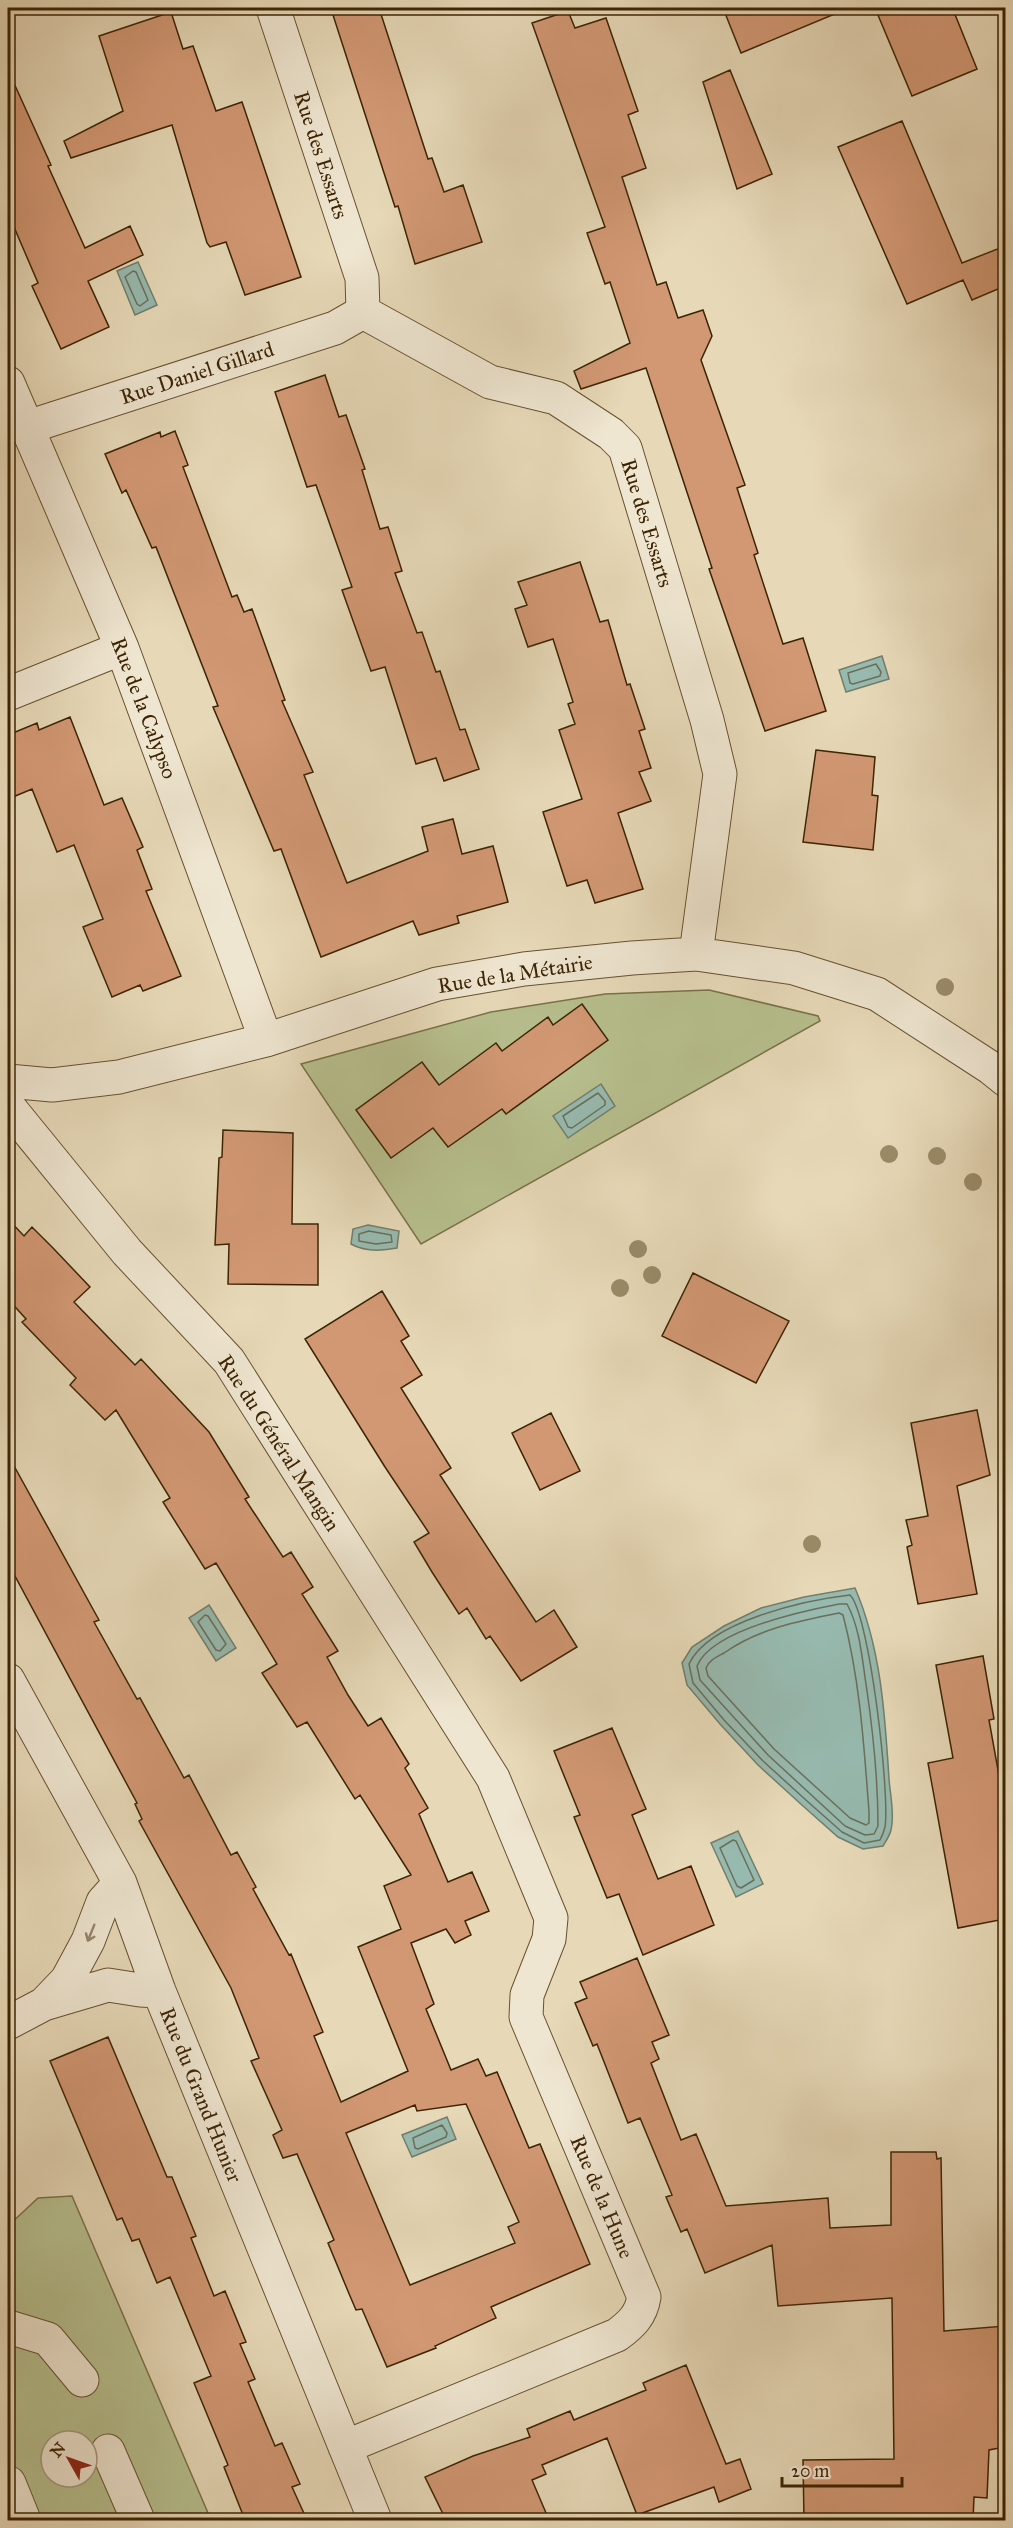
<svg xmlns="http://www.w3.org/2000/svg" width="1013" height="2528" font-family="'IM FELL Great Primer',serif">
  <style>
    .green { fill: #b7bf8e; stroke: #7a7248; stroke-width: 1.5; fill-rule: evenodd }
    .water { fill: #97bab0; stroke: #737e6b; stroke-width: 1.5 }
    .lines { fill: none; stroke-linecap: round; stroke-linejoin: round }
    .shore { stroke: #6a6f5a; stroke-width: 1.5 }
    .building { fill: #d29874; stroke: #3c2403; stroke-width: 1.5; fill-rule: evenodd }
    .minor-casing { stroke: #675130; stroke-width: 35 }
    .minor { stroke: #efe6d1; stroke-width: 33 }
    .tree { fill: #9a8b68 }
    .oneway { stroke: #96856a }
    .labels { text-anchor: middle; dominant-baseline: central; stroke-width: 4.5; stroke-linejoin: round; paint-order: stroke }
    .street-label { font-size: 21px; fill: #3c2403; stroke: #efe6d1 }
  </style>
  <rect width="100%" height="100%" fill="#e7d9b8"/>
  <filter id="stains"><feTurbulence type="fractalNoise" baseFrequency=".00333" numOctaves="4"/><feColorMatrix values="0 0 0 0 .2 0 0 0 0 .09 0 0 0 0 .02 0 0 0 .5 -.17"/></filter>
  <radialGradient id="worn" r=".72"><stop offset=".6" stop-color="#630" stop-opacity="0"/><stop offset="1" stop-color="#630" stop-opacity=".3"/></radialGradient>
  <!-- green -->
  <path class="green" d="M709,990L818,1016L820,1021L421,1244L301,1064L491,1012L605,994Z
    M72,2196L211,2520H8V2226L38,2198ZM51,2441H87V2477H51Z"/>
  <!-- water -->
  <path class="water" d="M138,262L157,305L135,315L117,271Z
    M882,656L889,679L846,692L839,670Z
    M601,1084L615,1106L568,1138L553,1116Z
    M368,1225L399,1231L397,1248C382,1251 365,1252 351,1244L353,1229Z
    M855,1588C881,1648 885,1715 889,1779C890,1794 895,1814 891,1830C890,1835 886,1841 883,1846L863,1849L838,1837L803,1806L758,1765L720,1724L687,1685L682,1663L692,1647L724,1626L761,1608L804,1597Z
    M209,1605L236,1648L216,1661L189,1618Z
    M738,1831L763,1884L736,1897L711,1843Z
    M447,2117L456,2139L412,2157L402,2135Z"/>
  <g class="lines">
    <!-- shore -->
    <path class="shore" d="M133,271L136,272L148,300L140,306L137,304L125,277Z
      M876,664L881,672L880,676L853,684L850,683L848,673Z
      M598,1093L605,1101V1105L572,1128L568,1127L563,1116Z
      M369,1231L391,1235L392,1242L376,1244L359,1241V1234Z
      M850,1595C870,1615 890,1796 885,1827C884,1831 882,1836 880,1840L864,1843L842,1832L807,1801L763,1761L724,1720L693,1683L689,1664C709,1621 806,1600 850,1595Z
      M839,1604H847C860,1628 862,1658 866,1684C873,1731 878,1779 878,1826L874,1834L865,1835L845,1826L768,1755L700,1680L697,1666C712,1630 803,1611 839,1604Z
      M839,1613L843,1615C860,1680 864,1746 869,1812V1823L866,1825L850,1818L774,1749L708,1676L706,1668C709,1660 717,1657 724,1653C758,1629 798,1621 839,1613Z
      M205,1615L208,1616L226,1644L220,1651L216,1650L198,1622Z
      M733,1840L736,1841L754,1880L741,1888L737,1886L720,1848Z
      M442,2125L447,2133L446,2137L418,2149L415,2148L413,2138Z"/>
  </g>
  <!-- building -->
  <path class="building" d="M354,8H379L428,159L432,158L444,192L463,185L482,242L415,264L398,206L395,207L333,15Z
    M723,8H849L741,53Z
    M875,8H944L947,14L954,12L977,69L912,96Z
    M568,11L575,28L606,18L638,111L628,115L646,168L622,177L657,285L666,282L678,318L703,310L712,336L701,360L745,485L737,488L758,553L754,555L783,644L803,638L826,711L765,731L709,569L712,568L646,368L581,389L574,371L630,343L610,282L605,284L587,233L605,227L532,23Z
    M171,12L183,49L193,46L216,111L242,102L301,277L245,295L226,242L210,247L207,243L172,125L71,158L64,141L123,111L99,36Z
    M8,70L51,165L48,166L85,248L130,226L143,255L88,281L109,327L61,349L32,286L38,283L8,213Z
    M730,70L772,174L737,189L703,82Z
    M902,121L962,263L1005,246V286L972,300L963,280L907,304L838,147Z
    M325,375L339,417L346,415L365,469L362,470L380,529L388,527L402,571L395,573L417,633L422,632L436,672L440,671L460,730L465,729L479,769L444,781L436,758L416,764L385,667L371,671L342,590L352,587L316,485L307,487L275,392Z
    M175,431L188,465L183,467L232,597L237,595L244,612L252,609L285,700L282,701L313,772L304,775L347,883L428,851L422,827L453,819L462,854L493,846L508,902L457,916L459,923L419,935L413,921L321,957L281,849L274,851L213,707L218,706L156,547L152,548L126,490L122,493L105,454L160,432L161,437Z
    M580,562L600,622L608,620L627,685L630,684L645,729L639,731L651,768L639,772L651,801L618,813L643,889L595,903L587,880L567,886L543,812L582,799L559,730L575,724L568,704L573,702L553,639L528,647L515,609L527,605L518,582Z
    M70,717L104,805L122,798L143,847L137,850L152,889L146,891L181,976L143,991L140,985L112,997L83,927L103,919L74,845L57,852L32,789L8,799V735L37,723L39,730Z
    M816,750L875,757L872,795L878,796L873,850L803,842Z
    M582,1004L608,1040L506,1114L502,1109L448,1147L433,1128L391,1158L356,1110L422,1062L439,1085L496,1043L502,1051L548,1017L553,1025Z
    M223,1130L293,1133L292,1224H318V1285L228,1284L229,1244L215,1245L219,1158L222,1157Z
    M8,1219L24,1236L32,1227L53,1248L90,1287L74,1302L135,1365L141,1359L209,1432L249,1497L245,1499L283,1557L291,1552L313,1587L302,1594L338,1651L327,1657L348,1695L368,1726L381,1718L409,1764L405,1768L428,1808L419,1814L448,1882L472,1872L489,1911L465,1921L471,1935L455,1943L446,1929L411,1943L434,2004L426,2009L451,2070L478,2059L486,2076L497,2072L529,2148L540,2144L590,2264L491,2307L496,2318L435,2346L436,2348L387,2367L362,2309L356,2310L350,2296L328,2243L334,2240L297,2154L283,2158L273,2135L282,2130L251,2061L259,2058L231,1988L139,1821L142,1819L135,1804L137,1803L8,1563V1455L99,1620L94,1622L137,1699L140,1698L184,1778L189,1775L231,1855L237,1852L256,1887L253,1889L289,1955L291,1954L323,2032L314,2036L341,2102L408,2071L358,1947L401,1929L384,1886L411,1875L360,1795L355,1799L307,1722L297,1727L262,1673L277,1664L216,1563L205,1569L163,1502L170,1498L116,1410L105,1420L70,1385L76,1378L22,1322L26,1319L8,1299ZM466,2104L519,2222L508,2227L515,2243L410,2285L346,2133L415,2105L417,2111Z
    M693,1273L789,1321L756,1383L662,1336Z
    M382,1291L409,1336L401,1341L422,1375L401,1388L451,1468L440,1475L536,1622L554,1610L577,1647L521,1681L490,1636L486,1639L467,1608L459,1614L432,1572L414,1542L429,1533L385,1467L305,1339Z
    M977,1410L990,1475L957,1486L977,1594L918,1604L907,1547L912,1545L906,1520L928,1516L911,1423Z
    M551,1413L580,1471L540,1490L512,1433Z
    M983,1656L994,1719L989,1720L1005,1809V1919L958,1928L928,1763L953,1758L936,1665Z
    M612,1728L646,1809L632,1815L658,1879L691,1866L714,1925L643,1955L619,1894L607,1898L574,1817L580,1815L554,1751Z
    M637,1958L669,2035L652,2042L659,2059L651,2063L681,2140L696,2134L726,2206L828,2198L830,2228L891,2225V2152H936L937,2159L941,2158L944,2331L1005,2326V2447L989,2450L987,2498L974,2497L973,2520H804L803,2460L894,2459L892,2298L778,2306L772,2245L705,2273L687,2229L681,2232L666,2197L672,2195L640,2118L628,2123L597,2044L593,2046L575,2003L587,1998L580,1982Z
    M108,2037L167,2177H172L196,2236L191,2238L214,2296L225,2291L246,2342L240,2344L255,2379L248,2382L275,2446L282,2443L300,2484L292,2487L307,2520H245L224,2467L228,2465L194,2383L211,2376L170,2277L157,2283L139,2239L132,2241L122,2218L117,2220L50,2061Z
    M686,2365L726,2464L740,2459L751,2489L719,2502L714,2487L637,2515L607,2438L542,2465L546,2474L532,2480L549,2520H446L425,2477L473,2456L530,2437L527,2429L570,2411L574,2420L646,2390L643,2383Z"/>
  <g class="lines">
    <defs>
      <path id="minor" d="M273,8L362,278L363,312L490,382L556,398L611,434L625,448L707,720L720,774L696,954
        M8,383L122,648L266,1040
        M28,427L335,328L363,312
        M8,694L122,648
        M8,1081L52,1085L119,1077L266,1040L437,984L524,969L632,958L696,954L794,968L877,994L991,1068L1006,1080
        M8,1106L127,1252L229,1361L493,1778L551,1918L549,1939L527,1995L526,2017L644,2297C641,2315 632,2324 617,2335L345,2447
        M8,1680L120,1883L159,1991L375,2520
        M44,2004L67,1980L88,1941L103,1902L120,1883
        M8,2023L44,2004L108,1985L140,1990L159,1991
        M8,2331L12,2328L48,2339L82,2380
        M108,2451L138,2520
        M9,2483L24,2520"/>
    </defs>
    <!-- minor casing -->
    <use href="#minor" class="minor-casing"/>
    <!-- minor -->
    <use href="#minor" class="minor"/>
  </g>
  <!-- trees -->
  <g class="tree">
    <circle cx="945" cy="987" r="9"/>
    <circle cx="889" cy="1154" r="9"/>
    <circle cx="937" cy="1156" r="9"/>
    <circle cx="973" cy="1182" r="9"/>
    <circle cx="638" cy="1249" r="9"/>
    <circle cx="652" cy="1275" r="9"/>
    <circle cx="620" cy="1288" r="9"/>
    <circle cx="812" cy="1544" r="9"/>
  </g>
  <!-- one-way arrows -->
  <defs><path id="oneway-shaft" d="M-6 0H5M1.5-3L5.5 0L1.5 3" fill="none" stroke-width="1.6" stroke-linecap="round" stroke-linejoin="round" transform="scale(1.5)"/></defs>
  <use class="oneway" href="#oneway-shaft" transform="translate(91 1933) rotate(112)"/>
  <g class="labels">
    <!-- street labels -->
    <g class="street-label">
      <text transform="translate(321 155) rotate(72)">Rue des Essarts</text>
      <text transform="translate(197 373) rotate(-18)">Rue Daniel Gillard</text>
      <text transform="translate(647 523) rotate(73)">Rue des Essarts</text>
      <text transform="translate(144 708) rotate(69)">Rue de la Calypso</text>
      <text transform="translate(515 974) rotate(-9)">Rue de la Métairie</text>
      <text transform="translate(279 1443) rotate(57)">Rue du Général Mangin</text>
      <text transform="translate(201 2095) rotate(68)">Rue du Grand Hunier</text>
      <text transform="translate(602 2197) rotate(67)">Rue de la Hune</text>
    </g>
  </g>
  <!-- margin -->
  <rect width="1013" height="2528" fill="none" stroke="#e7d9b8" stroke-width="30"/>
  <rect x="9" y="9" width="995" height="2510" fill="none" stroke="#3c2403" stroke-width="3"/>
  <rect x="15" y="15" width="983" height="2498" fill="none" stroke="#3c2403" stroke-width="1.5"/>
  <!-- north arrow -->
  <g transform="translate(69 2459) rotate(310)"><circle r="28" fill="#efe6d1" stroke="#a7987f" stroke-width="1.5"/>
  <path d="M0-4.5L10 22L0 15L-10 22Z" fill="#8f2418"/>
  <text y="-9" font-size="16" font-weight="bold" text-anchor="middle" fill="#3c2403">N</text>
  </g>
  <!-- scale -->
  <path d="M782 2477v9h120v-9" fill="none" stroke="#3c2403" stroke-width="3"/>
  <text x="791" y="2477" font-size="18" fill="#3c2403" stroke="#efe6d1" stroke-width="4.5" paint-order="stroke">20 m</text>
  <rect width="100%" height="100%" filter="url(#stains)"/>
  <rect width="100%" height="100%" fill="url(#worn)"/>
</svg>
